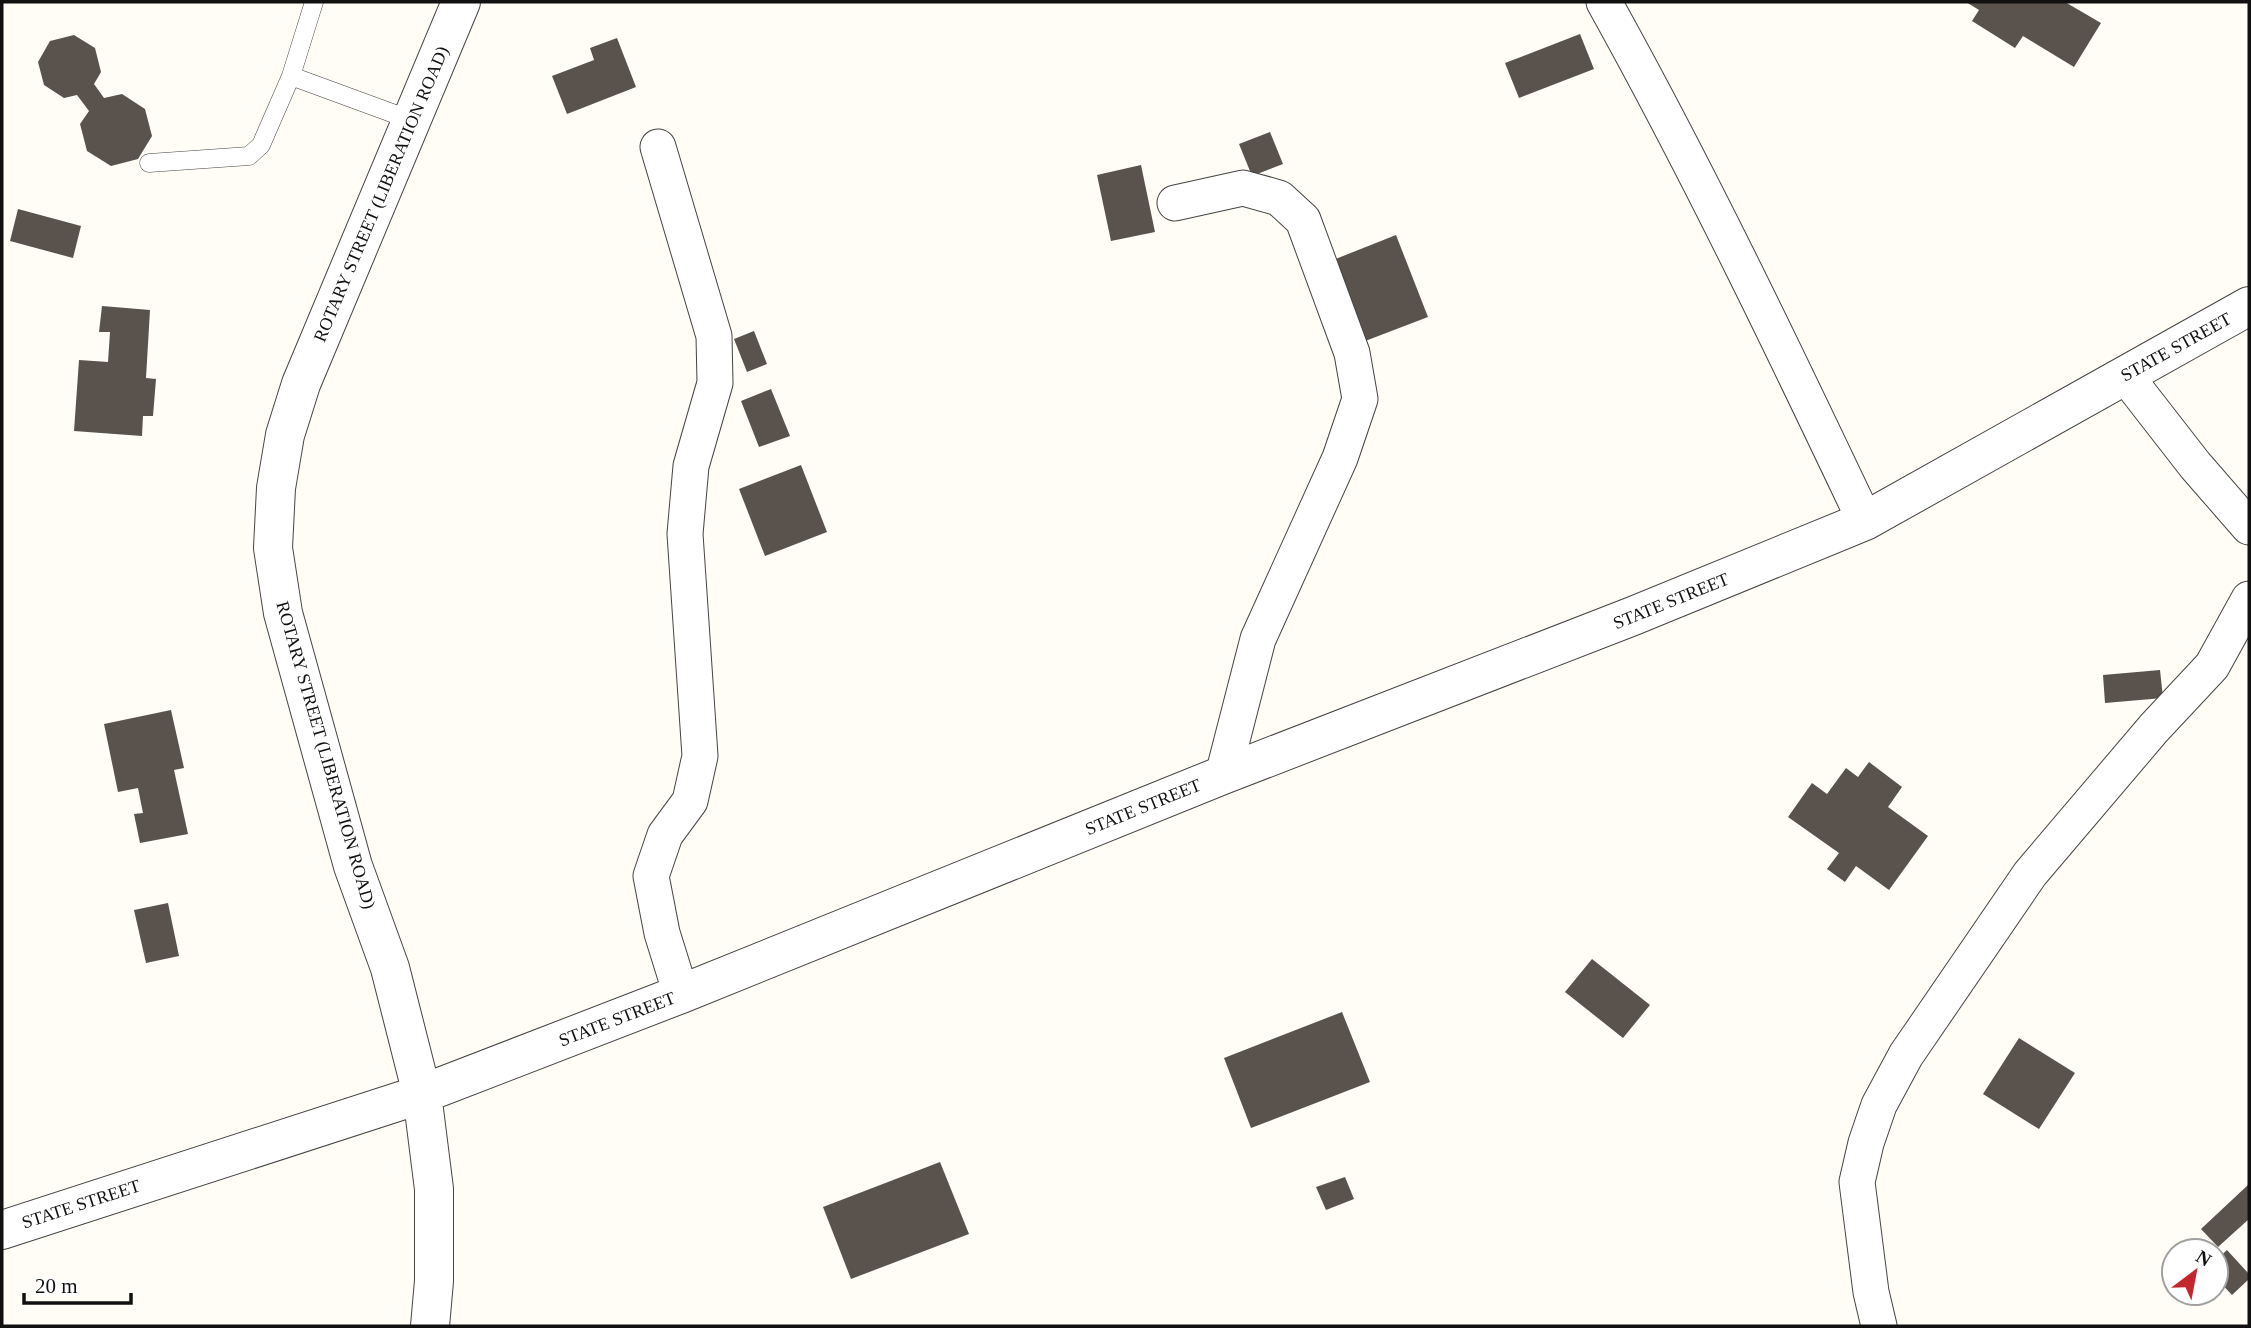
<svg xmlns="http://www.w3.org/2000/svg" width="2251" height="1328" font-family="Georgia,serif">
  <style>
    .building { fill: #5a524d }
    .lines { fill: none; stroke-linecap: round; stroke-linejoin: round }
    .service-casing { stroke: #444; stroke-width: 19 }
    .minor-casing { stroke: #444; stroke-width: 37 }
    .tertiary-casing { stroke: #444; stroke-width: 40 }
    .service { stroke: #fff; stroke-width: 18 }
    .minor { stroke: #fff; stroke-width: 35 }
    .tertiary { stroke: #fff; stroke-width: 38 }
    .labels { text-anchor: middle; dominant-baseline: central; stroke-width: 7; stroke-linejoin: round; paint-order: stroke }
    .street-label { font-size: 18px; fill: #111; stroke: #fff }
  </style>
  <rect width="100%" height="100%" fill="#fffdf5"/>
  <!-- building -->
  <path class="building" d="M1966,2H2065L2101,23L2074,67L2023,36L2015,48L1972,21L1979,10Z
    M1580,34L1594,69L1519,98L1505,63Z
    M74,35L95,48L101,72L94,84L104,98L122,94L145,109L152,136L138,159L111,166L87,151L80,124L89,111L77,95L64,98L44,85L38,62L50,41Z
    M617,38L636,87L567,114L552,76L594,60L590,48Z
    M1270,132L1283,164L1252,176L1239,144Z
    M1141,165L1155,232L1111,241L1097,175Z
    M18,209L81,226L73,258L10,241Z
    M1396,235L1428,317L1360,343L1328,262Z
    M102,306L150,310L146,378L156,379L153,416H143L142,436L74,431L79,360L108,362L110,332H99Z
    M754,331L767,364L747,372L734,339Z
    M771,389L790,436L759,447L741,401Z
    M801,465L827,532L765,556L739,489Z
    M2160,670L2163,698L2105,703L2103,675Z
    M171,710L184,768L174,770L188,834L140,843L134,814L143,813L138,788L118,792L104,724Z
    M1869,762L1902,787L1888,807L1928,836L1889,890L1856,866L1845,882L1827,869L1839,853L1788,817L1812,783L1827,794L1846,768L1858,777Z
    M168,903L179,956L146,963L134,910Z
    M1592,959L1650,1005L1623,1038L1565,992Z
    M1342,1012L1370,1082L1251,1128L1224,1058Z
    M2019,1038L2075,1073L2039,1129L1983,1094Z
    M940,1162L969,1234L851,1279L823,1207Z
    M1345,1177L1354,1199L1326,1210L1316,1187Z
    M2249,1184V1219L2218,1247L2201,1229Z
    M2227,1250L2249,1274V1279L2232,1295L2216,1278V1260Z"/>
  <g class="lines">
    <defs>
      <path id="service" d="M314,2L291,76L411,120
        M149,163L249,156L261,145L291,76"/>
      <path id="minor" d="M1604,2C1698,171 1782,346 1865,521
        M658,147L714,336L715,383L691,466L685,534L700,756L690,801L665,835L651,876L662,933L681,994
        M1175,203L1243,188L1279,198L1303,220L1352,353L1360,399L1340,458L1258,639L1223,775
        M2125,375L2195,465L2249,527
        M1879,1326L1871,1292L1857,1182L1866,1143L1879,1105L1906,1055L2030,874L2154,728L2212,666L2249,599"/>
      <path id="tertiary" d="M2,1230L422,1094L681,994L1223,775L1633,616L1865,521L2249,306
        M430,1326L434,1281V1189L422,1094L390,968L353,866L283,613L273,548L276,488L285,435L301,384L461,2"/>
    </defs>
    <!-- service casing -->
    <use href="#service" class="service-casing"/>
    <!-- minor casing -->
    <use href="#minor" class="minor-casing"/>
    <!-- tertiary casing -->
    <use href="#tertiary" class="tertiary-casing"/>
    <!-- service -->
    <use href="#service" class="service"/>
    <!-- minor -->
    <use href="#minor" class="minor"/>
    <!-- tertiary -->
    <use href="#tertiary" class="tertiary"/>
  </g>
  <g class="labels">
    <!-- street labels -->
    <g class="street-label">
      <text transform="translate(381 194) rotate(-67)">ROTARY STREET (LIBERATION ROAD)</text>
      <text transform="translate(2176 347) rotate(-29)">STATE STREET</text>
      <text transform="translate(1671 601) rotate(-22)">STATE STREET</text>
      <text transform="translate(326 755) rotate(74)">ROTARY STREET (LIBERATION ROAD)</text>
      <text transform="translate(1143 807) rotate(-22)">STATE STREET</text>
      <text transform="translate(617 1019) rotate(-21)">STATE STREET</text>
      <text transform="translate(81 1204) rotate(-18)">STATE STREET</text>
    </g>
  </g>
  <!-- border -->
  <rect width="2251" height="1328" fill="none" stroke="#111111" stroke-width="7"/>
  <!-- north arrow -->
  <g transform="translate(2195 1272) rotate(32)"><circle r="33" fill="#ffffff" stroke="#a0a0a0" stroke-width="2"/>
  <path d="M0-5L12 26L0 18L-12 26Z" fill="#c4262e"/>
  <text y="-10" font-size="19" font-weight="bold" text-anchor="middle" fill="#111111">N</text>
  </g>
  <!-- scale -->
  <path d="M24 1293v10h107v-10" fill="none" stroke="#111111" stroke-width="3.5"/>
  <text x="35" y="1293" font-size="21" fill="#111111" stroke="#ffffff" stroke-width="5" paint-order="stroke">20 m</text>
</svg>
